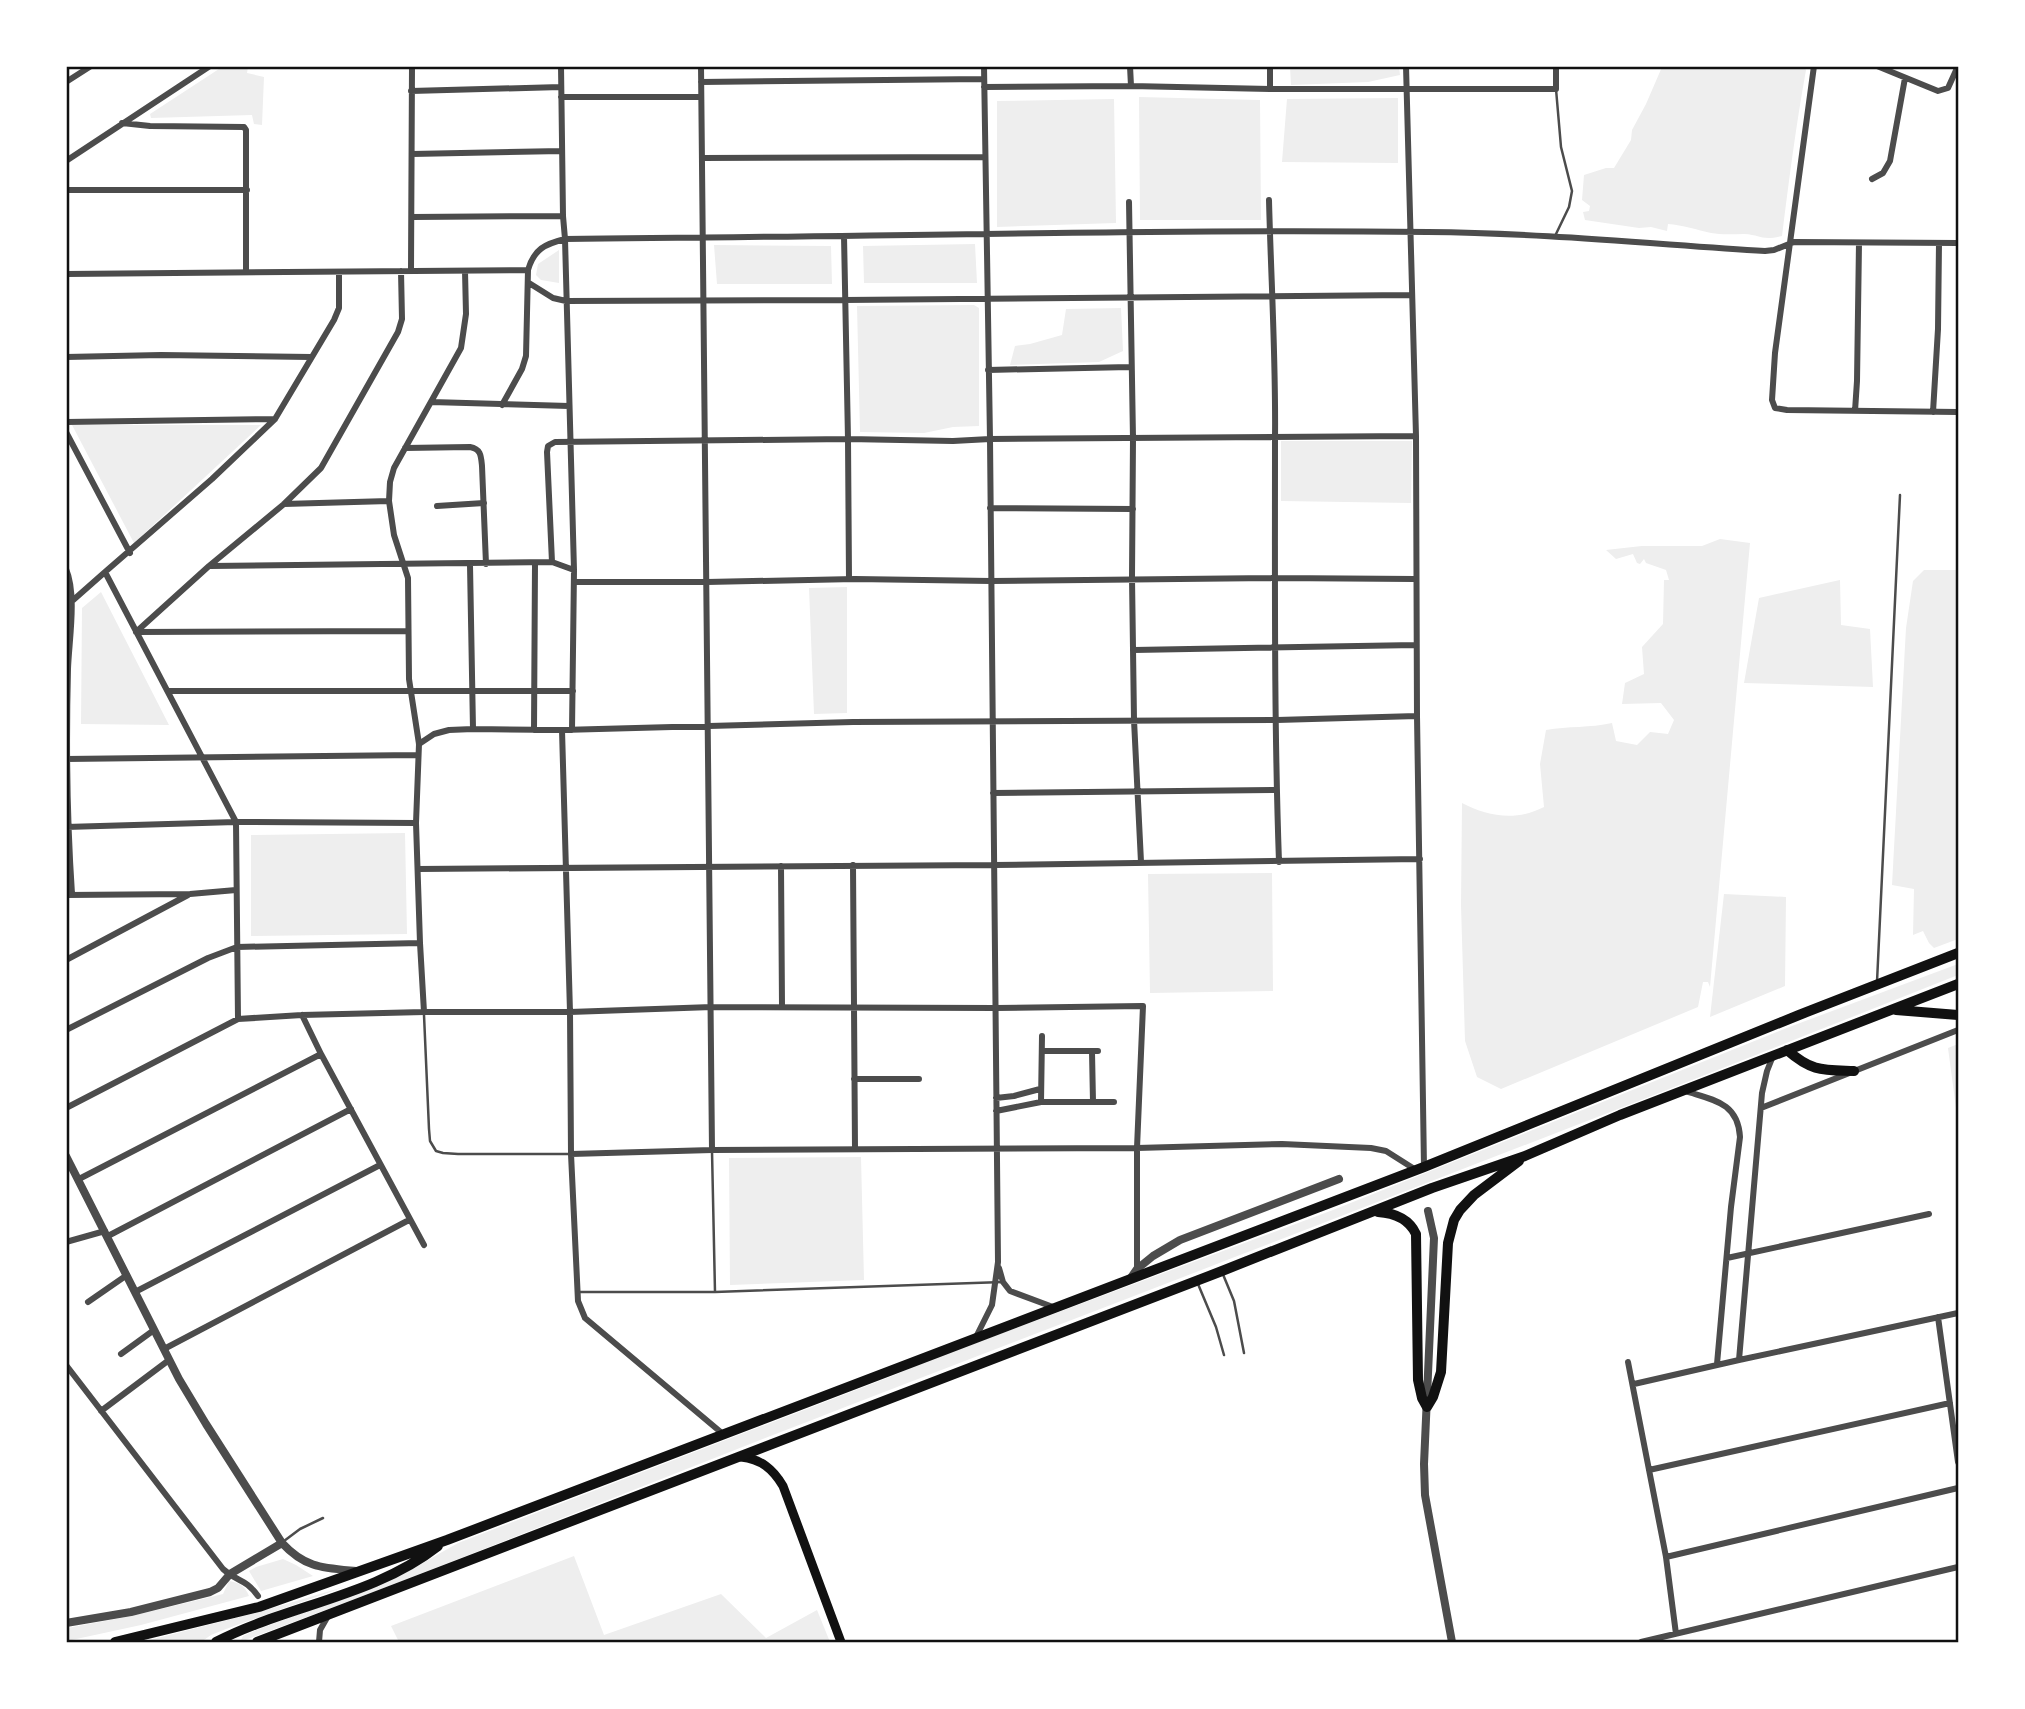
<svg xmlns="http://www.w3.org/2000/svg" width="2025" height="1709" font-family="'Varela Round',sans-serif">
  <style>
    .green { fill: #eee }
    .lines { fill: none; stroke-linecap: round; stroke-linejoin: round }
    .service { stroke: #4c4c4c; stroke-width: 2.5 }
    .minor { stroke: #4c4c4c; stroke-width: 6 }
    .tertiary { stroke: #4c4c4c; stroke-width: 8 }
    .secondary { stroke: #111; stroke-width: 9 }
    .primary { stroke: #111; stroke-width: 10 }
    .neatline { fill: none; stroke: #111; stroke-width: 2.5 }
  </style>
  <rect width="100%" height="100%" fill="#fff"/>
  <!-- green -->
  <path class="green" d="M222,67H248L247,73L264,77L262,125L254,124L252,115L151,118L150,114Z
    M1290,67H1399L1400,75L1368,82L1291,85Z
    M1662,67H1804L1806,70C1796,125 1789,180 1782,236C1761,241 1762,235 1744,234C1733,234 1722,235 1711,233C1697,230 1683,225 1668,224L1667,231L1651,227L1639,228L1585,220L1583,212L1589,211L1590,206L1582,200L1584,175L1606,168H1614L1631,140L1632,130L1646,104Z
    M1139,97L1260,100L1261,220H1140Z
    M1398,98V163L1282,162L1287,99Z
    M1114,99L1116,223L997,227V101Z
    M975,244L977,283H864L863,246Z
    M714,245L831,246L832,284H717Z
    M559,250V283L541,280L536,275L538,264Z
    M974,305L979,308V426L953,427L924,433L860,432L857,306Z
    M1121,308L1123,351L1099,362L1010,365L1015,346L1030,344L1062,335L1066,309Z
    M72,425H261L134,543Z
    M1281,441H1412L1411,503L1281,501Z
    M1720,539L1750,543L1710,987L1708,982H1703L1698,1007L1501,1089L1477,1077L1465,1041L1461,905L1462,803C1488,817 1517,821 1544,807L1540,764L1546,730C1568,726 1590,728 1612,723L1616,741L1637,745L1650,732L1668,734L1674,720L1661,703L1622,704L1625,683L1644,674L1642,647L1663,624L1664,580H1669L1666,570L1646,563L1644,559L1640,564L1637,563L1633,554L1616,559L1606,550L1642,546H1702Z
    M1924,570H1958V939L1934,948L1929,943L1923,931L1913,935L1914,889L1892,885L1906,628L1913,581Z
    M1840,580L1841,625L1870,629L1873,687L1744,683L1759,598Z
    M847,587V713L814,714L809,588Z
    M101,592L169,725L81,724L82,608Z
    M405,833L407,934L251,936V835Z
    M1272,873L1273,991L1150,993L1148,874Z
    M1724,894L1786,897L1785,986L1710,1017Z
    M1958,964V975C1591,1121 1222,1262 853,1404C648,1483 446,1566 240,1642L243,1636L254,1631L400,1576L458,1543L895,1375L919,1364L1333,1210L1792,1026Z
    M1958,1044V1123L1948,1048Z
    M861,1157L864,1280L730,1285L729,1158Z
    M574,1556L604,1635L721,1594L766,1638L817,1610L830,1642H399L391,1626Z
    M283,1559L296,1565L313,1576L261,1591L249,1571L256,1567Z
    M229,1581C240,1583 245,1586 249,1596L141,1625L67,1641V1628L132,1616L223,1594Z
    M347,1586L226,1629L211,1635L201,1642H142L259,1612Z"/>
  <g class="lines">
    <!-- service -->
    <path class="service" d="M1556,234L1569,207L1572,191L1561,147L1556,89
      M1877,982L1900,495
      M424,1015L429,1129L430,1141L436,1151L443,1153L458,1154H571
      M712,1151L715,1292
      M1222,1272L1234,1301L1244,1353
      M1198,1284L1216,1327L1224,1355
      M579,1292H715L1003,1282
      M284,1541L300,1529L323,1518"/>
    <!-- minor -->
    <path class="minor" d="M561,66L563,216L565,239L574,570L572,730
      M701,66L712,1150
      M1130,66L1131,86
      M1406,66L1416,436L1417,716L1424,1167
      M1814,66L1775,353L1772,400L1775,408L1787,410L1958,412
      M1877,66L1938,91L1948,88L1958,66
      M66,82L91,66
      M701,82L984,79
      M984,87L1131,86L1270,89H1556V66
      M1270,89V66
      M411,91L561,87
      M561,97H700
      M122,123L150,126L244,127L246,130V272
      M412,154L562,151
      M702,158L985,157
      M66,161L210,66
      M1872,179L1883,173L1890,161L1905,78
      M66,190H247
      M1269,200C1271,280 1276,359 1275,439C1275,580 1274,721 1279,862
      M1129,202L1133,438L1132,578L1134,720L1141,862
      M412,217L563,216
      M844,236L848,439L849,579
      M411,271L412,66
      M66,274L528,270C534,249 545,244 565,239C853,237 1140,229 1428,232C1540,233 1653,244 1765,251L1774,250L1794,242L1958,243
      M529,283L553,298L566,301L844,300L1411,295
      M66,357L161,355L311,357
      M988,370L1130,367
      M431,402L569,406
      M502,405L522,369L526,356L528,270
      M1855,411L1857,381L1859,243
      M1933,412L1938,329L1939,243
      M66,422L275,419
      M66,432L130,553
      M405,448L470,447C481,449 481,456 482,466L486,564
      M284,504L389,501
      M437,506L484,503
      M990,508L1133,509
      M552,562L547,452L548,446L555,442L848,439L953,441L990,439L1416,436
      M470,565L473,729
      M210,566L552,562L574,570
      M66,569C77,595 69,640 68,669C66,744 67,819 72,894
      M105,572L212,479L275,419L334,320L339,308V272
      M574,582H707L855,579L991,581L1274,578L1415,579
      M71,602L105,572L236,822L238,1019
      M136,632L209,566L284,504L321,468L398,332L402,319L401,271
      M136,632L407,631
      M1134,650L1416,645
      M168,691H573
      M534,730L535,563
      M562,730L570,1012L571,1154L578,1301L585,1318L723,1434
      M419,744L434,734L449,730L473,729L562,730L853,722L1277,720L1417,716
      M66,759L418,755
      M993,793L1277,790
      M66,827L236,822L416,823
      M853,865L855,1148
      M781,866L782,1006
      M418,869L994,865L1420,859
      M66,895L190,894L236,890
      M66,960L188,895
      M424,1012L420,943L416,823L419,744L409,679L408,578L394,535L389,501L390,482L394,468L461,348L466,314L465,271
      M302,1015L321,1054L424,1245
      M66,1030L208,958L237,947L420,943
      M1043,1051H1098
      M1092,1052L1093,1102
      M854,1079H919
      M1685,1091C1713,1100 1738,1102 1740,1137L1731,1207L1717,1364
      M996,1098L1014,1096L1040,1089
      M1041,1102L1042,1036
      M66,1108L238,1019L302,1015L424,1012H570L712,1007L996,1008L1143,1006L1137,1148V1269
      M1761,1108L1958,1030
      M996,1111L1041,1102H1114
      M571,1154L712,1150L1137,1148L1282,1144L1371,1148L1386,1151L1416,1170
      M79,1179L321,1054
      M108,1236L351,1109
      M66,1242L105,1231
      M1727,1258L1929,1214
      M999,1268L1003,1282L1010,1291L1053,1307
      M135,1292L380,1165
      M88,1302L127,1275
      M1938,1317L1958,1462
      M976,1337L992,1305L998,1262L990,439L984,66
      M164,1349L409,1220
      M121,1354L154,1330
      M1739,1360L1762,1093L1767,1071L1773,1056
      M1628,1362L1666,1557L1676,1634
      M66,1365L223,1569C237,1582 245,1578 258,1596
      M1634,1384L1739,1360L1958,1313
      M101,1411L169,1360
      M1649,1470L1950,1403
      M1666,1557L1958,1488
      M319,1642L320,1630L328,1616
      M1641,1642L1958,1567"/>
    <!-- tertiary -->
    <path class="tertiary" d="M66,1156L179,1379L206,1424L282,1543C305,1568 323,1568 356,1571
      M1428,1211L1434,1238L1424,1464L1425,1495L1452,1642
      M1130,1279L1137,1269L1153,1256L1180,1240L1339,1179
      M66,1623L131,1612L210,1592L218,1588L230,1574L282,1543"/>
    <!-- secondary -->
    <path class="secondary" d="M741,1457C761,1459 773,1469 783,1486L841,1642"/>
    <!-- primary -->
    <path class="primary" d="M1896,1010L1958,1015
      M1787,1050C1812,1072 1823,1070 1854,1071
      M1378,1212C1394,1213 1409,1219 1416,1234L1418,1380L1422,1398L1427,1407L1433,1397L1441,1372L1448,1243L1454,1220L1460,1210L1474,1195L1519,1161
      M115,1642L259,1607L447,1540L1424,1167L1799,1015L1958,953
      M216,1642C287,1605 373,1597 438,1546
      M257,1642L1222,1271L1432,1188L1525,1156L1620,1115L1958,984"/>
  </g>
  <!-- border -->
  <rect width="2025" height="1709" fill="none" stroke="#ffffff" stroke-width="136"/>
  <rect x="68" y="68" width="1889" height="1573" class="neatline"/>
</svg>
